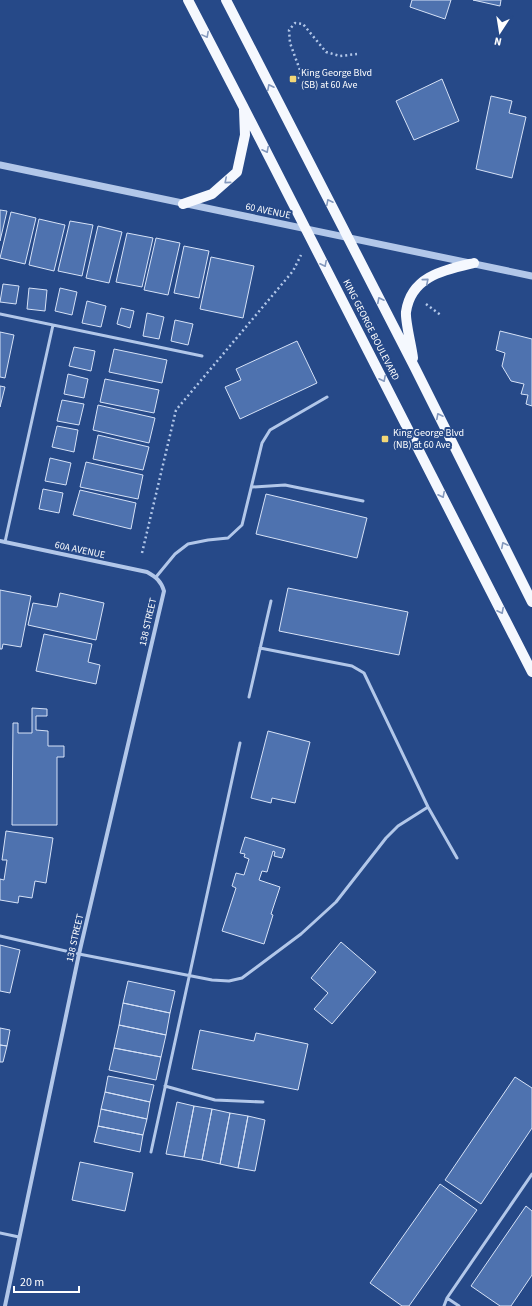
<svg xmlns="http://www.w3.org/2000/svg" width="532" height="1306" font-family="'Source Sans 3',sans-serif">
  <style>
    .building { fill: #4e72af; stroke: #d6e2f7 }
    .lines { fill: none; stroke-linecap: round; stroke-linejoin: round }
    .path { stroke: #b2c7e9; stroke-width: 2.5; stroke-dasharray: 2 3; stroke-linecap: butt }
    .service { stroke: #b2c7e9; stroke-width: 3 }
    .minor { stroke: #b2c7e9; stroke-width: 4 }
    .tertiary { stroke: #b2c7e9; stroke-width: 7 }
    .primary { stroke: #f5f8fe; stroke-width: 10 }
    .oneway { stroke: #8398bd }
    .poi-dot { fill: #f2d777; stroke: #264988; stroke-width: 1.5 }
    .labels { text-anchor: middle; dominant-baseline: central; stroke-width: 4; stroke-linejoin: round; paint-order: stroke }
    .poi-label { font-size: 10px; fill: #fff; stroke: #264988; text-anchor: start }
    .street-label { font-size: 10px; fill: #fff; stroke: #264988 }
  </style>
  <rect width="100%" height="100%" fill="#264988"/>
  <!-- building -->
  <path class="building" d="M412,0H451L445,19L410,7Z
    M473,0H501L500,6Z
    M442,79L459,121L414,140L396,101Z
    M491,96L512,101L509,113L526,117L512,178L476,169Z
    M0,210L7,211L0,241Z
    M11,212L36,218L25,264L0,258Z
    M39,219L65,225L54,271L29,265Z
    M70,221L93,225L82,276L58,271Z
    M98,226L122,232L109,283L86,278Z
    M127,233L153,238L142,287L116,282Z
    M156,238L180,243L168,295L144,290Z
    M184,246L209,251L199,298L174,293Z
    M211,257L254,266L243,318L200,309Z
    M3,284L19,286L16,304L0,302Z
    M29,288L47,290L45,311L27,309Z
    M60,288L77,292L72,315L55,311Z
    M87,301L106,306L101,327L82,323Z
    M121,308L134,311L130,328L117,324Z
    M147,313L164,317L159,339L143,336Z
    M175,320L193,324L188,345L171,341Z
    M500,331L532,339V406L526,404L528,395L521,394L524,384L511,381L502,366L505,353L496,350Z
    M0,332L14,335L5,378L0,377Z
    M297,341L317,383L240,419L225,387L241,380L236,369Z
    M74,347L95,351L91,371L69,366Z
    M114,349L167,360L162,383L109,372Z
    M68,374L88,379L84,398L64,394Z
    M105,379L159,390L154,413L100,402Z
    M0,386L5,387L0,407Z
    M62,400L84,404L79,425L57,421Z
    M98,405L155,418L149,443L93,430Z
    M57,426L78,430L74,452L52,447Z
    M98,435L149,447L143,470L93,459Z
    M50,458L71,463L66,485L45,481Z
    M86,462L143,475L138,499L80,487Z
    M43,489L63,493L59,513L39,509Z
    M80,490L136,503L131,529L73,515Z
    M266,494L367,518L357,558L256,534Z
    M288,588L408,612L399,655L279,631Z
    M0,590L31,596L21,647L3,644L2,649H0Z
    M60,593L104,603L96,640L28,625L33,603L57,607Z
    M44,634L92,644L88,662L100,665L96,684L36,671Z
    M32,708L47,709V716H36V730L48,731V746H64V757H57V825H12L13,723H18V733H32Z
    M268,731L310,742L295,803L272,798L271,803L251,798Z
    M6,831L53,838L46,883L35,881L32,898L19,896L18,903L0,900V879L4,880L7,860H2Z
    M245,837L285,849L282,858L274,856L275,852L273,851L267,872L262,871L259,880L280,887L271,914L273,915L264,944L222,931L236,888L232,886L236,873L244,875L249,859L244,857L245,854L240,853Z
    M341,942L376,972L332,1024L314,1009L328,993L311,978Z
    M0,945L20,950L10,993L0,991Z
    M128,981L175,991L170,1013L123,1003Z
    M123,1003L170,1013L166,1035L119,1025Z
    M119,1025L166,1035L161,1057L114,1048Z
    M0,1028L10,1030L7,1046L0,1045Z
    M200,1030L254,1041L256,1033L308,1044L298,1090L192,1069Z
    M0,1045L7,1046L3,1062H0Z
    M114,1048L161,1057L156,1080L109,1070Z
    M108,1076L154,1085L150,1102L105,1092Z
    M515,1077L532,1088V1128L481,1204L445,1180Z
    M105,1092L150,1102L147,1119L101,1109Z
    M177,1102L194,1106L184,1157L166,1154Z
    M194,1106L212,1109L202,1160L184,1157Z
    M101,1109L147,1119L143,1135L98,1126Z
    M212,1109L230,1113L220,1164L202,1160Z
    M230,1113L248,1116L238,1168L220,1164Z
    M248,1116L265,1120L255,1171L238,1168Z
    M98,1126L143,1135L140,1152L94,1142Z
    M80,1162L133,1173L125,1211L72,1200Z
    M440,1184L477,1210L409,1306H402L370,1283Z
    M526,1206L532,1211V1275L511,1306H500L471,1286Z"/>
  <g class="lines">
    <!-- path -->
    <path class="path" d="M295,83L301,73L290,43L289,30L295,23L303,24L326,52L340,56L357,54
      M426,304L442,316
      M142,553L176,410L293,271L301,255"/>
    <!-- service -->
    <path class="service" d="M0,314L202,356
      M252,487L285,485L363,501
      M5,542L53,325
      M156,577L175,554L188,544L208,540L228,538L242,525L262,443L270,430L327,397
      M260,648L352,666L364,673L428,807L457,858
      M249,697L271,601
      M0,936L79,954L212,980L229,981L242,978L301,934L336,902L386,838L398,826L428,807
      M165,1086L215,1100L263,1102
      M151,1152L240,743
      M0,1233L19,1237
      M447,1298L459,1306
      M444,1306L447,1298L532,1174"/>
    <!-- minor -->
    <path class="minor" d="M0,541L147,572C156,577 161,581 164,591L79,954L5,1306"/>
    <!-- tertiary -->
    <path class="tertiary" d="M0,165L532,276"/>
    <!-- primary -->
    <path class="primary" d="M188,0L243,106L532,672
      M226,0L415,368L532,602
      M183,204L212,194L237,172L245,135L244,110
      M413,358C412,348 405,321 406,312C411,276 444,270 474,263"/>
  </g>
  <!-- one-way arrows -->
  <defs><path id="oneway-chevron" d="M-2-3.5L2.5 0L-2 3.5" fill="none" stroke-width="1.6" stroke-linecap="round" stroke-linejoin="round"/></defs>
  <g class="oneway">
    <use href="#oneway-chevron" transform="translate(206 35) rotate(62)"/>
    <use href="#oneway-chevron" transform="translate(270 87) rotate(-117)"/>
    <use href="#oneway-chevron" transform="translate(266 150) rotate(63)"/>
    <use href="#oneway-chevron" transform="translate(227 181) rotate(139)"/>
    <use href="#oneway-chevron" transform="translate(329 202) rotate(-117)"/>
    <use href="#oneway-chevron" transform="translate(324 264) rotate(63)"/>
    <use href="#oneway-chevron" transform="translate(426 281) rotate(-40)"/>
    <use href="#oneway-chevron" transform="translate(380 300) rotate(-117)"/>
    <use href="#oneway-chevron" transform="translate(383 379) rotate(63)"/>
    <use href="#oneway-chevron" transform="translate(439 416) rotate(-117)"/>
    <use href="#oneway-chevron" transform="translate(442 495) rotate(63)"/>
    <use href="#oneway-chevron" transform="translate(504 545) rotate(-117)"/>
    <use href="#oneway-chevron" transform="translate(501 611) rotate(63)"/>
  </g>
  <!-- markers -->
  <g class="poi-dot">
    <rect x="289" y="75" width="8" height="8" rx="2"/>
    <rect x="381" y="435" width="8" height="8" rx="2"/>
  </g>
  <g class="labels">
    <!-- poi labels -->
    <g class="poi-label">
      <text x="301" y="73">King George Blvd<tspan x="301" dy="12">(SB) at 60 Ave</tspan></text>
      <text x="393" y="433">King George Blvd<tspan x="393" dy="12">(NB) at 60 Ave</tspan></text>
    </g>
    <!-- street labels -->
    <g class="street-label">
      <text transform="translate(268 211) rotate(12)">60 AVENUE</text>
      <text transform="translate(371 330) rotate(63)">KING GEORGE BOULEVARD</text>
      <text transform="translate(80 550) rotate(12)">60A AVENUE</text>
      <text transform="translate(148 622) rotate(-77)">138 STREET</text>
      <text transform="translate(75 938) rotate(-77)">138 STREET</text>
    </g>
  </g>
  <!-- north arrow -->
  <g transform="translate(500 32) rotate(192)" stroke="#264988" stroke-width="3" paint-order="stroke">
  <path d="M0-3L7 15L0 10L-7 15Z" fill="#ffffff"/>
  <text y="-6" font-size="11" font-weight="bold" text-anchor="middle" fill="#ffffff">N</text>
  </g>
  <!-- scale -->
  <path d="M14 1286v6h65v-6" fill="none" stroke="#ffffff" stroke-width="2"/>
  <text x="20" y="1286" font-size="12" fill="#ffffff" stroke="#264988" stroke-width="3" paint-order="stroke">20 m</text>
</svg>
